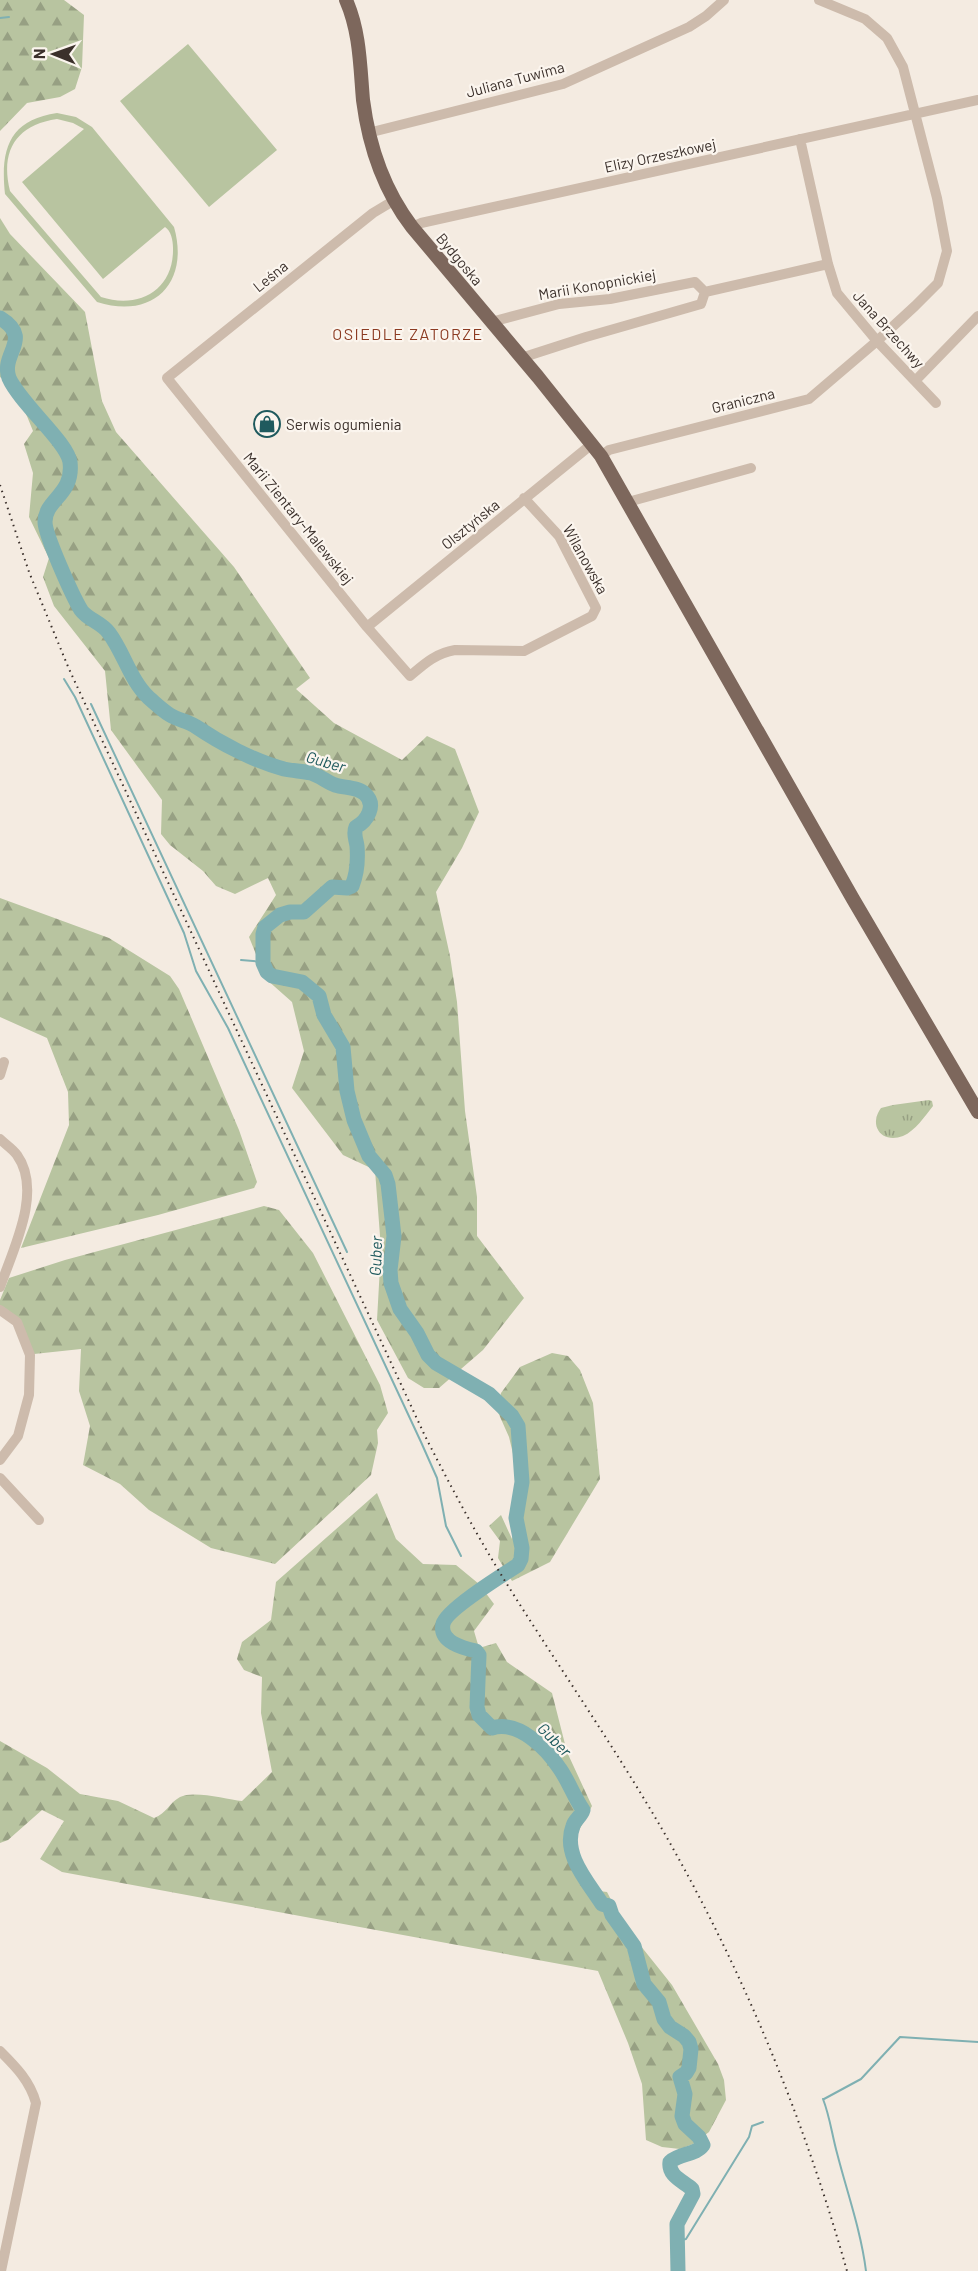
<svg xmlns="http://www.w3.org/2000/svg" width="978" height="2271" font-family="Barlow,sans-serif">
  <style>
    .grass { fill: url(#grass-tufts) }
    .forest { fill: url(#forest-firs) }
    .pitch { fill: #b8c4a0; fill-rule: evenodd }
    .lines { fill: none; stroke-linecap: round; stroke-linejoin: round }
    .stream { stroke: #7fb0b2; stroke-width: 2 }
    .river { stroke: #7fb0b2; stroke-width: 15 }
    .minor { stroke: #cdbbac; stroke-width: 10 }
    .major { stroke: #7d675c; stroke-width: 14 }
    .rail { stroke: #3b302b; stroke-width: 2; stroke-dasharray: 1.5 4.5; stroke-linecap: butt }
    .labels { text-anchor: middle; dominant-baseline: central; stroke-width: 4.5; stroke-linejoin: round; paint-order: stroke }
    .street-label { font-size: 15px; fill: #3b302b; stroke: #fbf5ee }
    .poi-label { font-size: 15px; fill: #3b302b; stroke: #fbf5ee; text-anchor: start }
    .neighbourhood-label { font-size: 16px; letter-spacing: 1.5px; fill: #8c3b22; stroke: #fbf5ee }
    .water-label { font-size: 16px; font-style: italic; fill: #1f5a5e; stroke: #fbf5ee }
  </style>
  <defs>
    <pattern id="grass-tufts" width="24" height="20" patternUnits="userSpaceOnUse" patternTransform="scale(1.5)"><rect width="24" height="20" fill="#b8c4a0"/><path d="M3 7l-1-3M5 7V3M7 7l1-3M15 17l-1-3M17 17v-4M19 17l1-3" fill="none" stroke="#97a083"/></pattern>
    <pattern id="forest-firs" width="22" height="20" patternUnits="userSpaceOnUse" patternTransform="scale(1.5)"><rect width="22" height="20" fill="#b8c4a0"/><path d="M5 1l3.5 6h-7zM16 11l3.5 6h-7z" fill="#97a083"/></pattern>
  </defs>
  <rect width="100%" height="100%" fill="#f4ebe1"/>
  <!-- grass -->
  <path class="grass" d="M929,1100L932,1101L933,1106C925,1116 915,1131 903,1136C882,1144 868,1126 881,1108L893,1105Z"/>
  <!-- forest -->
  <path class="forest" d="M0,0H64L84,15L82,67L75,89L60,97L27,103L0,131Z
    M0,218L10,234L85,312L102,401L116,432L234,567L310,678L296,689L334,723L402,760L427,736L455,749L479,812L462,848L436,892L450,956L457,1002L465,1111L477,1197V1236L524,1298L483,1350L439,1388H424L408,1378L377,1320L381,1249L375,1170L343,1155L292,1088L304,1051L292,1002L266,979L249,937L276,895L268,878L235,894L216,886L203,871L170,845L161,834L162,800L111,730L105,671L54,606L43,577L49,558L29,517L33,473L24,444L33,431L16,389L0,377Z
    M0,898L109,938L170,976L179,989L239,1130L257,1182L254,1188L158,1215L21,1248L69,1125L68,1092L47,1038L0,1017Z
    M264,1206L279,1210L313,1253L380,1385L388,1413L377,1430L378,1443L371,1475L275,1564L211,1548L149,1510L120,1484L83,1465L90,1426L79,1391L81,1349L34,1354L0,1305V1300L9,1278L65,1260Z
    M552,1353L568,1356L580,1370L593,1403L600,1479L550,1562L512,1581L498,1558L500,1541L489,1526L501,1515L512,1539L521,1487L509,1437L497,1410L501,1393L520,1367Z
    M377,1493L396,1539L423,1564L456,1565L479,1584L494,1604L474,1631L479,1648L496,1643L507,1662L552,1693L567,1752L592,1806L576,1836L577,1855L599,1891L607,1892L624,1925L672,1985L718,2064L724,2080L726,2100L709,2132L693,2144L680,2149L662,2147L646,2140L642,2084L628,2043L598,1971L62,1872L40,1859L64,1821L42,1810L8,1840L0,1843V1741L47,1768L80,1794L118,1801L154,1818C167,1813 169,1803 180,1797C193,1790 227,1799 242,1801L272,1772L261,1713L262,1677L244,1670L237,1659L242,1642L271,1620L276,1582Z"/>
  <!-- pitch -->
  <path class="pitch" d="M188,44L277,150L209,207L120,101Z
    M57,113L76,117L92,127L174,227C190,283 153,320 97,302L5,194C0,148 10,120 57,113ZM57,119L73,123L84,129L22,182L103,279L165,227C171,231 173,240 173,248C174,291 138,309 101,297L10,191C0,151 16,125 57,119Z"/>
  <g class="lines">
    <!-- stream -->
    <path class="stream" d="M0,18L9,17
      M51,554L55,553
      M64,679L75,697L184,933L196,971L228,1028L421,1442L437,1478L446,1526L461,1556
      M91,704L347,1252
      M241,960L263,962
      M378,1255L393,1256
      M823,2099C830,2117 832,2135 837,2153C847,2192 861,2231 866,2271
      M824,2099L861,2079L900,2037L978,2042
      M678,2241L686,2239L749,2137L752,2126L763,2122"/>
    <!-- river -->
    <path class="river" d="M0,318C34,339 0,353 9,378C20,403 67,442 70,462C74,495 45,499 45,522C45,535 73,597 81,610C88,620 101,622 109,633C124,653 130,680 149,698C156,704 162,710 170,715C178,720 187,721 195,726C220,743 254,761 284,769C293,771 302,771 311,773C320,776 327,782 335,785C345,788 358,787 365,794C377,805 367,821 356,827C353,834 356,839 357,846C358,859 357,874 352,886L347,888L332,887L304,912H290L280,915L265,927L263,934V963L267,972L272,976L302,982L319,996L324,1015L343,1047L347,1091L354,1120L369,1156L385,1175L388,1184L394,1236L390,1270L391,1283L400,1309L417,1333L428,1355L436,1363L489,1394L512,1416L518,1426L522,1482L516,1518L522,1548L521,1559L518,1565C504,1574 446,1610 443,1624C439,1642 463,1648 476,1651L479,1655L477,1707L479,1715L492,1728C519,1720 547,1749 560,1769C569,1782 574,1797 583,1810C581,1817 575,1819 573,1826C562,1854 588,1882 602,1904L609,1906L612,1915L634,1946L644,1984L659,2002L664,2019L670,2027L684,2036L689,2042L691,2049L689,2068L686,2073L680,2077L685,2094L682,2116L685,2124L699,2137L703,2145C696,2155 680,2153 670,2162C668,2176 683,2181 692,2189L693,2194L677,2224L678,2271"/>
    <!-- minor -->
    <path class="minor" d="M368,133L563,84L689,27L706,16L724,0
      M800,139L828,264L837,293L877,341L915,381L978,316
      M393,201L373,213L167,378L367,627L410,676C424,664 436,653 455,650L524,651L592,616L596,608L559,536L524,498
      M412,227L421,223L978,100
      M705,292L828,264
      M491,322L559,304L610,299L695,282L705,292L701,304L586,337L521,358
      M915,381L936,403
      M601,456L609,450L809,399L877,341L915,306L938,283L947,251L937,198L903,67L887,38L865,19L819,0
      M628,502L751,468
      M367,627L592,444
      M0,1075L4,1062
      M0,1139C5,1144 13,1149 17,1155C43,1191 13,1250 0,1287
      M0,1310L17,1322L30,1355L29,1395L18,1436L0,1460
      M0,1478L39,1520
      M0,2051C16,2067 30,2081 36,2103L1,2271"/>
    <!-- major -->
    <path class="major" d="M346,0C360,32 360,65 363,100C369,147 383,189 412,227L538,377L601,456L853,899L978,1112"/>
    <!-- rail -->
    <path class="rail" d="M0,485L29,572L69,669L425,1436C450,1485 476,1534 505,1581C558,1666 616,1749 666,1836C744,1973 804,2119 847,2271"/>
  </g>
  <!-- icons -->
  <defs>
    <symbol id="shop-ring" viewBox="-11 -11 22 22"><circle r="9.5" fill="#fbf5ee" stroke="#1f5a5e" stroke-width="1.5"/><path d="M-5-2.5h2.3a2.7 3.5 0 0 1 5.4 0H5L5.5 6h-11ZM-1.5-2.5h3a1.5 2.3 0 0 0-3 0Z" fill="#1f5a5e"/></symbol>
  </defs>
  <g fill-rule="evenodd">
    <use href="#shop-ring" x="252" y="409" width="30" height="30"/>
  </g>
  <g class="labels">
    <!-- street labels -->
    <g class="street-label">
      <text transform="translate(515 79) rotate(-15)">Juliana Tuwima</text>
      <text transform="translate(660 155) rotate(-12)">Elizy Orzeszkowej</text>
      <text transform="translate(460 259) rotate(50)">Bydgoska</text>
      <text transform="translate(270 276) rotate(-39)">Leśna</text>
      <text transform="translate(597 284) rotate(-10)">Marii Konopnickiej</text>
      <text transform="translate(889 329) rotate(48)">Jana Brzechwy</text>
      <text transform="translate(743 400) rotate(-14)">Graniczna</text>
      <text transform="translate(299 518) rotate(51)">Marii Zientary-Malewskiej</text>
      <text transform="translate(470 524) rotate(-39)">Olsztyńska</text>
      <text transform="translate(586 559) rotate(61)">Wilanowska</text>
    </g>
    <!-- poi labels -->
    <g class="poi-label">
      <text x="286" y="424">Serwis ogumienia</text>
    </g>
    <!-- neighbourhood labels -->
    <g class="neighbourhood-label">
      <text x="408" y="333">OSIEDLE ZATORZE</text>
    </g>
    <!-- water labels -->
    <g class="water-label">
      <text transform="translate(326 761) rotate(16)">Guber</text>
      <text transform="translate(375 1256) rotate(-88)">Guber</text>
      <text transform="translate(555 1739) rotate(45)">Guber</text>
    </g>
  </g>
  <!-- north arrow -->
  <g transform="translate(54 54) rotate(271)" stroke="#fbf5ee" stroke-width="4.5" paint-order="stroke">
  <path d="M0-4.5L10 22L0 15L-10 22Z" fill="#3b302b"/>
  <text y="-9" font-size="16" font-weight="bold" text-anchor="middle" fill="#3b302b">N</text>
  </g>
</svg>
